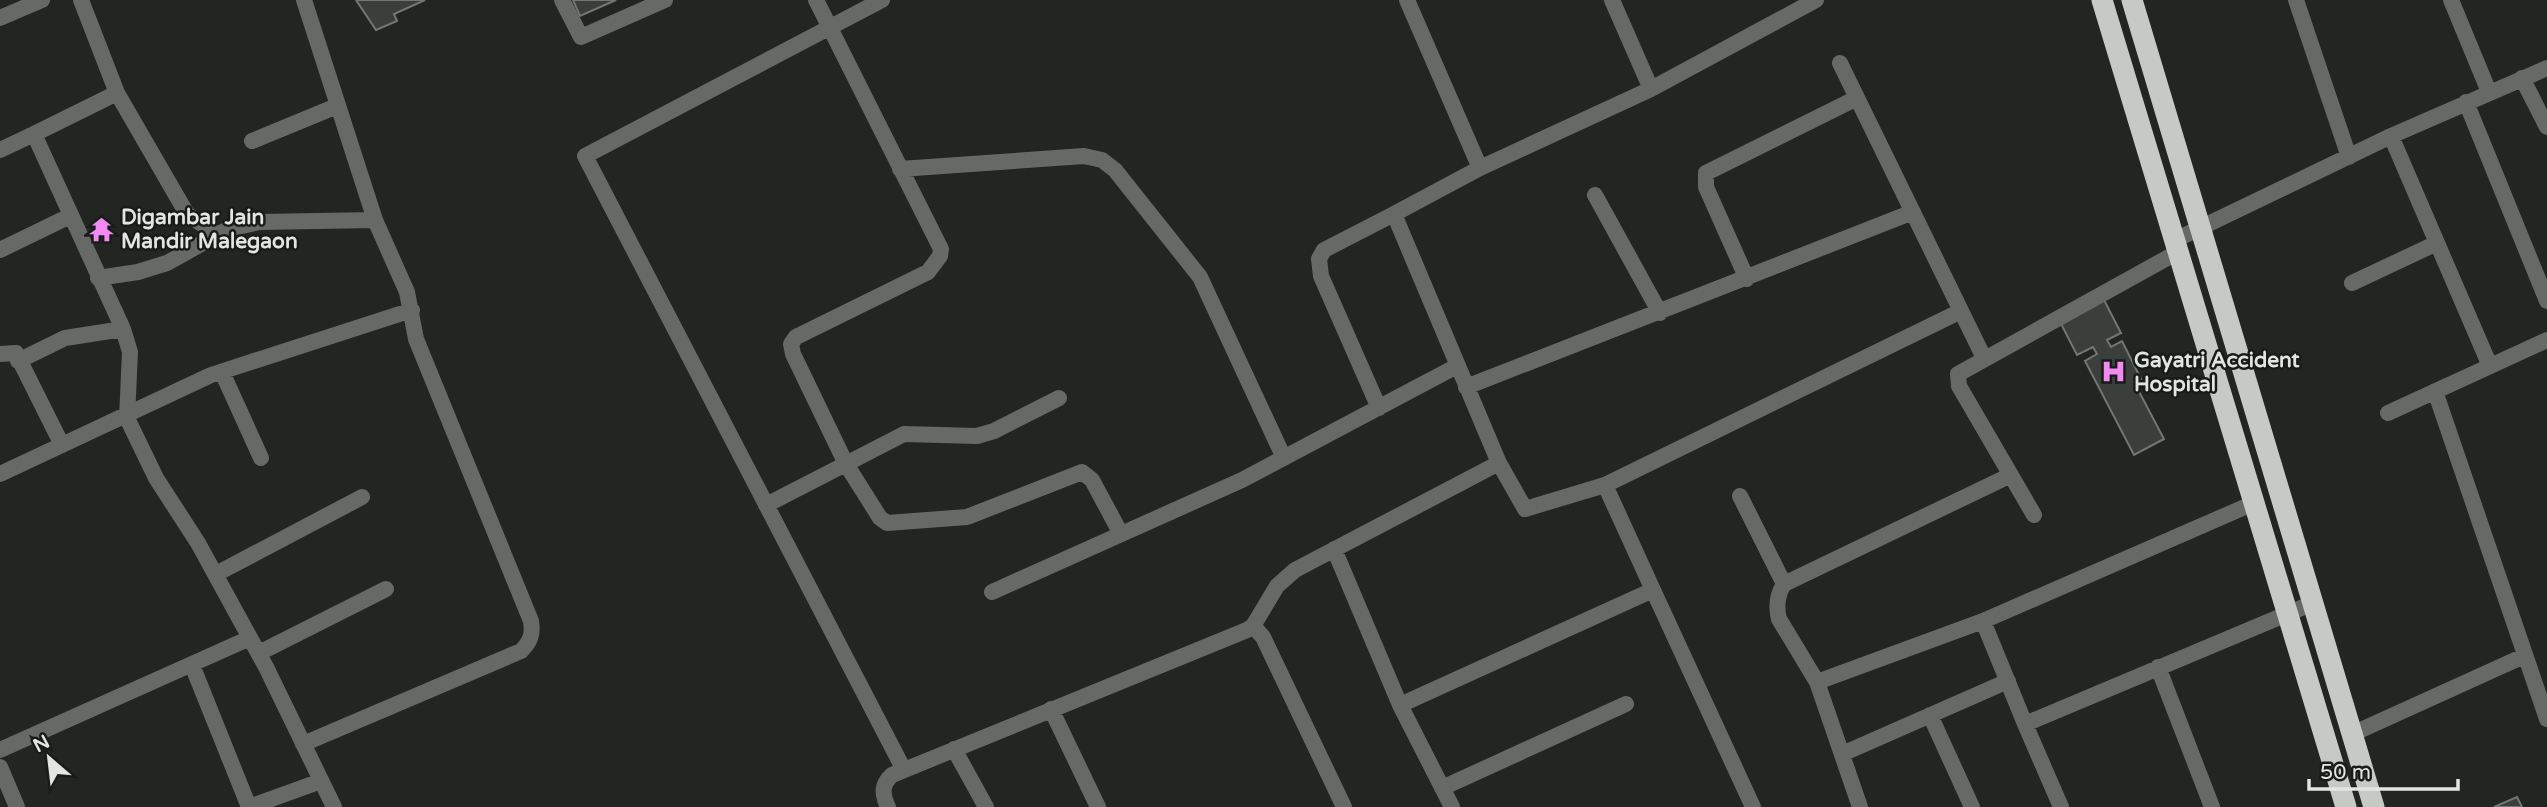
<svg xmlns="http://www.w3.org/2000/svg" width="2547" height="807" font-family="'Varela Round',sans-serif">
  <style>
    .building { fill: #3b3f3b; stroke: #737773; stroke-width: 2 }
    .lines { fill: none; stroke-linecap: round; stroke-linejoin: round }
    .street { stroke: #676967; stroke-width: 16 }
    .highway { stroke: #c5cac5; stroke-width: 21 }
    .labels { text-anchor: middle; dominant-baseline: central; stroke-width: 5; stroke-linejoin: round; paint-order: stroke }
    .poi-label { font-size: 21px; font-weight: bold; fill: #e3e5e3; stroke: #181c19; text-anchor: start }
  </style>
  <rect width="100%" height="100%" fill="#222522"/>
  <!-- building -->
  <path class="building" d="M356,0H425L394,14L397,21L376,30Z
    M573,0H616L580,16Z
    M2103,298L2121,333L2107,340L2111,347L2122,341L2141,379L2134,382L2164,439L2134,455L2085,361L2097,354L2093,347L2077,355L2059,320Z
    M2517,797L2522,807H2494Z"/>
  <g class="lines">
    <!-- street -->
    <path class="street" d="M81,0L117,93L34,134L123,329L130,352L127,418L156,478L198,543L266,667L334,807
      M304,0L375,220
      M562,0L581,37L665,0
      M816,0L941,249L940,256L928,272L796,337L791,344L793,354L846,464L880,518L887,523L967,517L1082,472L1092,480L1121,534
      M882,0L585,156L904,770
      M1407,0L1480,168
      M1612,0L1651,89
      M2296,0L2349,157
      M2451,0L2489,92
      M0,18L42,0
      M1840,63L1984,358
      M2522,78L2547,127
      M117,93L187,214L218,235
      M2466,102L2547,301
      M2391,136L2490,366
      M252,141L337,106
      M0,150L34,134
      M900,169L1084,156L1102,160L1115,170L1200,277L1284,458
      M1595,195L1660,313
      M2175,240L2391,136L2547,68
      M0,250L70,216
      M98,278L138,272L167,263L228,229L259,222L375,220L407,292L416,339L531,621C533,634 531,641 521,651L303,744
      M1747,279L1706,187V173L1857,98
      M2352,283L2437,243
      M0,354L16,353L62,445
      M18,361L65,338L123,329
      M222,372L261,458
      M1466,387L1913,212
      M2435,391L2547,719
      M1379,408L1321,276L1319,259L1324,250L1394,214
      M2388,413L2547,340
      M0,474L211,375L412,310
      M1605,485L1961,311
      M1740,496L1784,584
      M766,505L904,434L977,436L994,431L1059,398
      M2034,515L1959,386L1958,374L2178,252
      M1334,549L1400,705
      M216,574L362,497
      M1653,590L1605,485L1525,509L1499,463L1394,214L1480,168L1651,89L1816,0
      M992,592L1242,480L1457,366
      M1983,621L2254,503
      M1253,626L1263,637L1344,807
      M259,653L386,589
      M192,665L249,807
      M2158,667L2212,807
      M1817,682L1779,619C1776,607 1777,595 1784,584L2011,475
      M1051,709L1098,807
      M1930,715L1972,807
      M2352,734L2524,656
      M954,749L986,807
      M0,750L250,638
      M1842,754L2008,681
      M0,767L17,807
      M1442,788L1626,704
      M249,807L321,781
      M888,807C882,794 881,785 892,775L1247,630L1253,626L1277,586L1295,570L1499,463
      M1452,807L1400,705L1653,590L1753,807
      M1860,807L1817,682L1983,621L2025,724
      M2061,807L2025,724L2313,603"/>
    <!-- highway -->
    <path class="highway" d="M2102,0L2346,807
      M2132,0L2374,807"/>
  </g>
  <!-- icons -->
  <defs>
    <symbol id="temple-bare" viewBox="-9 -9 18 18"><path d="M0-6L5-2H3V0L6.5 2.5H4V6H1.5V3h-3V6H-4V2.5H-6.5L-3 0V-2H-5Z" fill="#f38af2" stroke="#181c19" stroke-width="2.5" paint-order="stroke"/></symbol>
    <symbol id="hospital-bare" viewBox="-9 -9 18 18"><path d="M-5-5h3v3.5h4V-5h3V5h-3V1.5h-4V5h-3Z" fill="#f38af2" stroke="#181c19" stroke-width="2.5" paint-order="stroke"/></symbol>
  </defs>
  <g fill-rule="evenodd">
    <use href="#temple-bare" x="84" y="212" width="35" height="35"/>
    <use href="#hospital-bare" x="2096" y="354" width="35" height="35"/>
  </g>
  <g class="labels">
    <!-- poi labels -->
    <g class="poi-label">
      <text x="121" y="217">Digambar Jain<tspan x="121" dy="24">Mandir Malegaon</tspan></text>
      <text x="2134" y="360">Gayatri Accident<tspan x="2134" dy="24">Hospital</tspan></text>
    </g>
  </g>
  <!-- north arrow -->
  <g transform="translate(49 758) rotate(332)" stroke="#181c19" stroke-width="5" paint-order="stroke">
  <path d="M0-5L12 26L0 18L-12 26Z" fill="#e3e5e3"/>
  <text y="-10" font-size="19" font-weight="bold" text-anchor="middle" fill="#e3e5e3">N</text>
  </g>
  <!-- scale -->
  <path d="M2309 779v10h149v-10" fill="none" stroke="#e3e5e3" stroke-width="3.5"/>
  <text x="2320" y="779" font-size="21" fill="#e3e5e3" stroke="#181c19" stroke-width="5" paint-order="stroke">50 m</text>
</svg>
